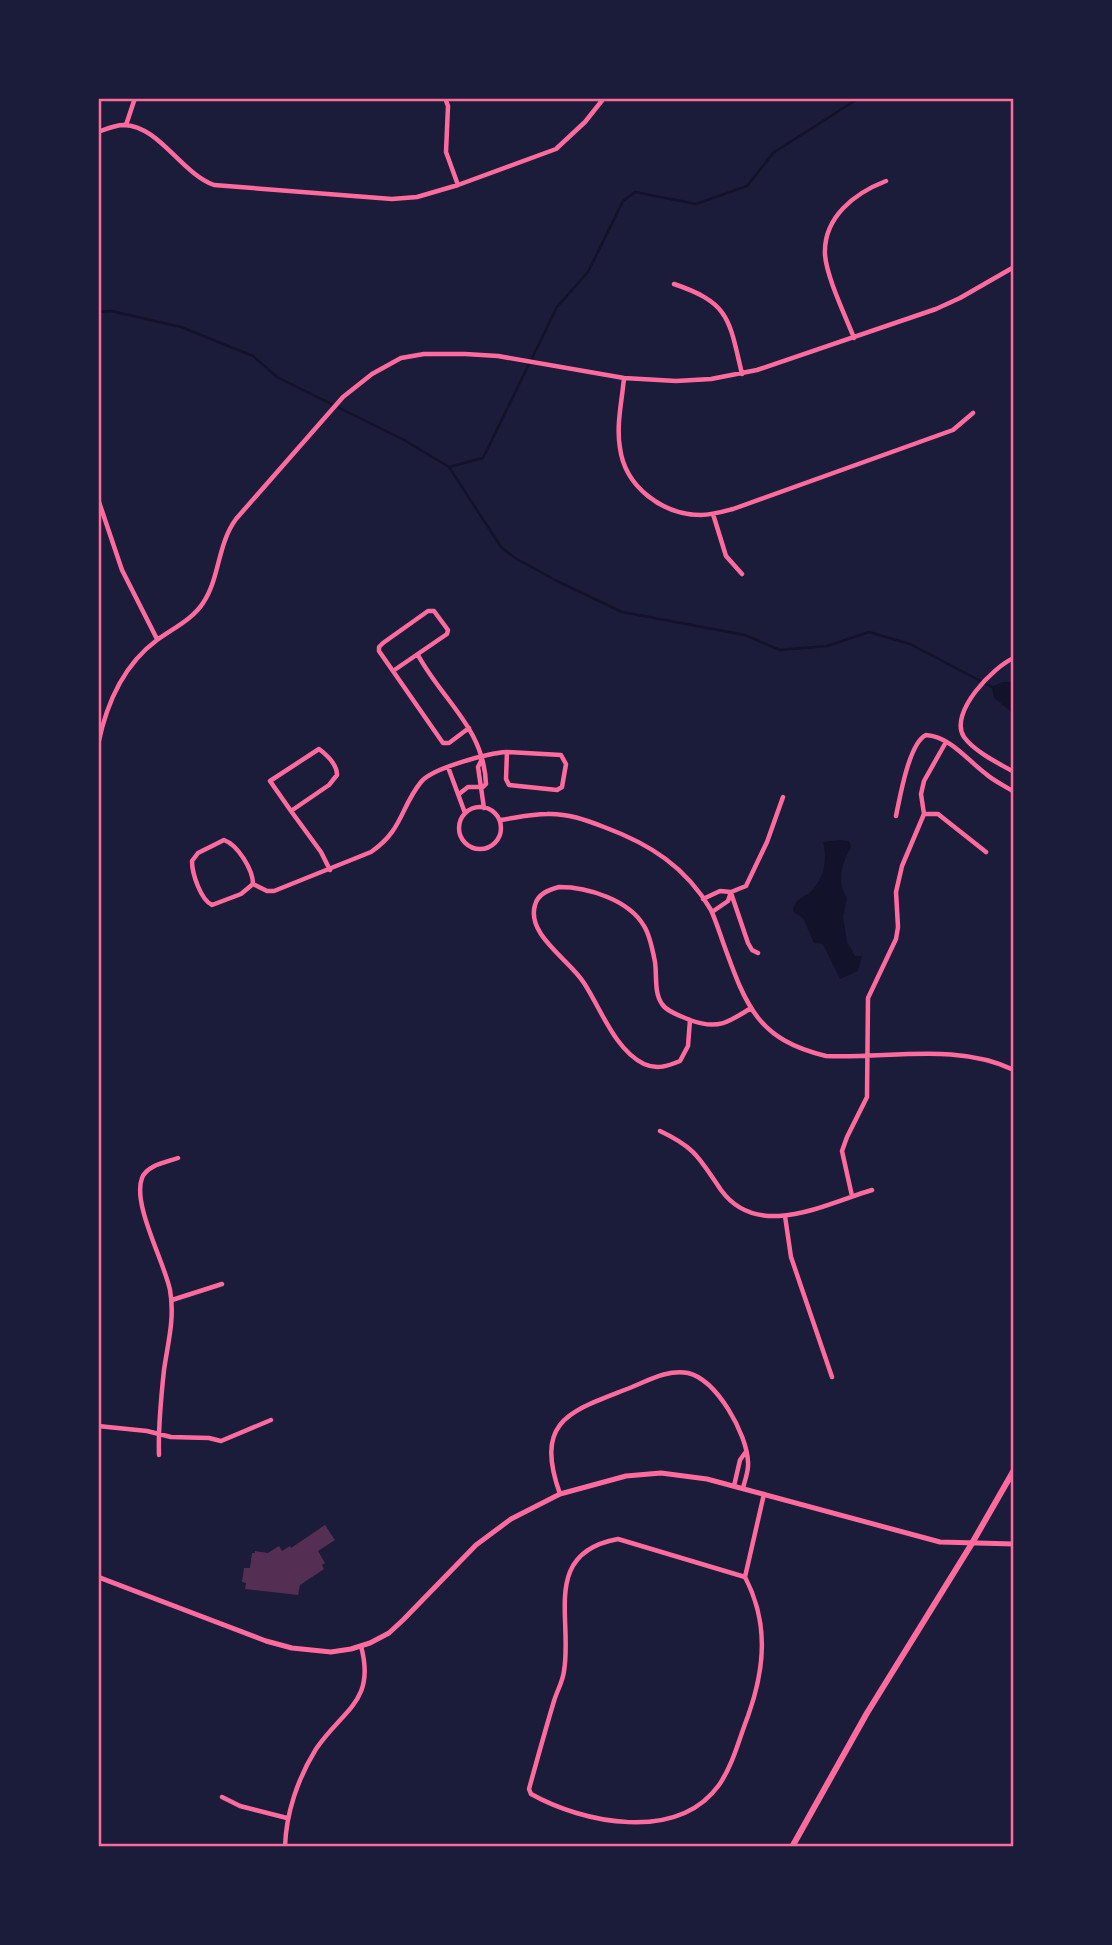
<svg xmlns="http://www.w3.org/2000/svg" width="1112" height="1945" font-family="Inter,sans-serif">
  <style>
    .water { fill: #12122b }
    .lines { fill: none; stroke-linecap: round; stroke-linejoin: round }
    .stream { stroke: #12122b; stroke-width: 2.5 }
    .building { fill: #542f53 }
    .minor { stroke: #ff6b9d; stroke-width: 4.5 }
    .tertiary { stroke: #ff6b9d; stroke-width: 5 }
    .primary { stroke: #ff6b9d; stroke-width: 6 }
    .neatline { fill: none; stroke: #ff6b9d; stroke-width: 2.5 }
  </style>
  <rect width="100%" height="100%" fill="#1b1b3a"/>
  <!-- water -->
  <path class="water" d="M1002,682H1014V714L994,698L992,687Z
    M840,840L849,841L851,847C842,863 836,882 847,898L843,917L847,942L855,956H862L858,971L840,979L823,944L814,943L803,918L795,913L793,910C795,900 800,899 808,894C824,881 828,860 823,842Z"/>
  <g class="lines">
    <!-- stream -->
    <path class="stream" d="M98,312L111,311L181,327L253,356L277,377L404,440L449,467L501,547L515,558L557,581L622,612L745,635L780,650L827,646L869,632L910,644L992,687
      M449,467L483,458L557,307L588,272L623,201L635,192L696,204L747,186L773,153L859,98"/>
  </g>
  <!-- building -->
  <path class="building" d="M325,1525L335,1540L318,1551L325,1563L322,1565L324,1569L300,1585L298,1595L245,1589L246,1583L242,1582L244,1568H250L252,1553H255V1551L268,1553L279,1546L282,1551L290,1546L291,1548Z"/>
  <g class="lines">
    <!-- minor -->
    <path class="minor" d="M445,98L448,106L446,152L458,185
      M126,125L135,98
      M98,132C106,129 115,125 124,125C159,126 181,173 214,185L392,199L417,197L458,185L556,149L585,122L604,98
      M674,284C730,303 729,319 742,374
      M854,338C845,315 827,278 825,255C823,217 855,193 886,181
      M624,378C622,401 616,425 620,448C625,487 663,515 701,515C712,515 722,512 733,509L953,430L973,413
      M98,499L122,570L157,639
      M713,514L726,556L742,574
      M418,655C442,700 484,728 486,784L483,787
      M1014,658C994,666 948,713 964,737C975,752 998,763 1014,772
      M393,671L447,634L448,630L434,611H428L383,643L379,647V651L443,743H449L469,728
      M98,745C106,705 122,666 157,640C172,629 193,619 203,603C220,578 217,545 236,519L343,397L372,374L401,358L424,354H465L498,356L624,378L676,381L711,379L757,370L936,309L960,298L1014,267
      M319,749C327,755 337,765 337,775L329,785L291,811L270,781Z
      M507,752L561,755L566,764L562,787L557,790L509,785L506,779Z
      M482,759L478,767L484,808
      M448,767L465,813
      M459,794L468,787H482
      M459 828a21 21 0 1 1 42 0a21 21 0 1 1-42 0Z
      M291,811L321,852L330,870
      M924,814H938L986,852
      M896,816C900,797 909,743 926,735C951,737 967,760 986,774C994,781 1005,786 1014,792
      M500,820C515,818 531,814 547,814C567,813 586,820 604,827C650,844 686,867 711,910C716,921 720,934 724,945C746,1006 758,1040 826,1056C887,1059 957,1042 1014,1070
      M224,840C238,845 253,870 253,884L241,894L212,905C201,900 192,874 192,861L198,853Z
      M253,884L267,891H274L371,852C403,830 400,808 421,782C432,768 489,753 507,752
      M559,887C588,887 629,900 644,926C650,935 653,952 655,962C657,976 654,993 662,1004C667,1012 681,1016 690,1020L688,1046L680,1061C668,1066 657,1070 644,1064C615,1050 601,1009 584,983C570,960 526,935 535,905C538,894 548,890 559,887Z
      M731,893L748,943L752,950L758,953
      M703,899L720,891L731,892
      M712,912L728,901L731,892L746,886L767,842L783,797
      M690,1020C717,1030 728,1023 751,1008
      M660,1131C696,1148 699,1158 721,1190C758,1241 825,1204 872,1190
      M852,1196L842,1151L847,1137L867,1097L868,998L896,939L898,927L896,892L902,866L924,814L921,794L924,781L946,742
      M785,1216L791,1257L832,1377
      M172,1300L222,1284
      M98,1426L147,1431L171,1437L209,1438L221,1441L271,1420
      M159,1455C158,1427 161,1398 164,1370C168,1342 175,1318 170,1290C164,1261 132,1204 142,1178C147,1165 167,1162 178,1158
      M734,1486L740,1460L745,1453
      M560,1494C533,1418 572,1411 632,1387C649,1380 669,1369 688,1373C717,1380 747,1434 748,1462C749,1470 745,1480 743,1488
      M618,1539L745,1577C769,1623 765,1668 748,1716C739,1739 733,1765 719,1785C677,1843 583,1823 531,1794L529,1789C537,1760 545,1731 554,1701C557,1691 563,1681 564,1671C573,1619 541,1553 618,1539Z
      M745,1577L764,1494
      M222,1797L240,1806L287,1818
      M285,1847C286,1813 298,1778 316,1749C343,1709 376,1702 361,1646"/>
    <!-- tertiary -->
    <path class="tertiary" d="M98,1577L266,1641L292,1648L331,1652L351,1649L370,1643L389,1633L403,1620L476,1545L511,1519L560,1494L626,1476L661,1473L707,1479L940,1542L1014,1544"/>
    <!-- primary -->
    <path class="primary" d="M792,1847L867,1713L971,1545L1014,1470"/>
  </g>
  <!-- border -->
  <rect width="1112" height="1945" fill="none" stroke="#1b1b3a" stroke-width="200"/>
  <rect x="100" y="100" width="912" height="1745" class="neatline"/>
</svg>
